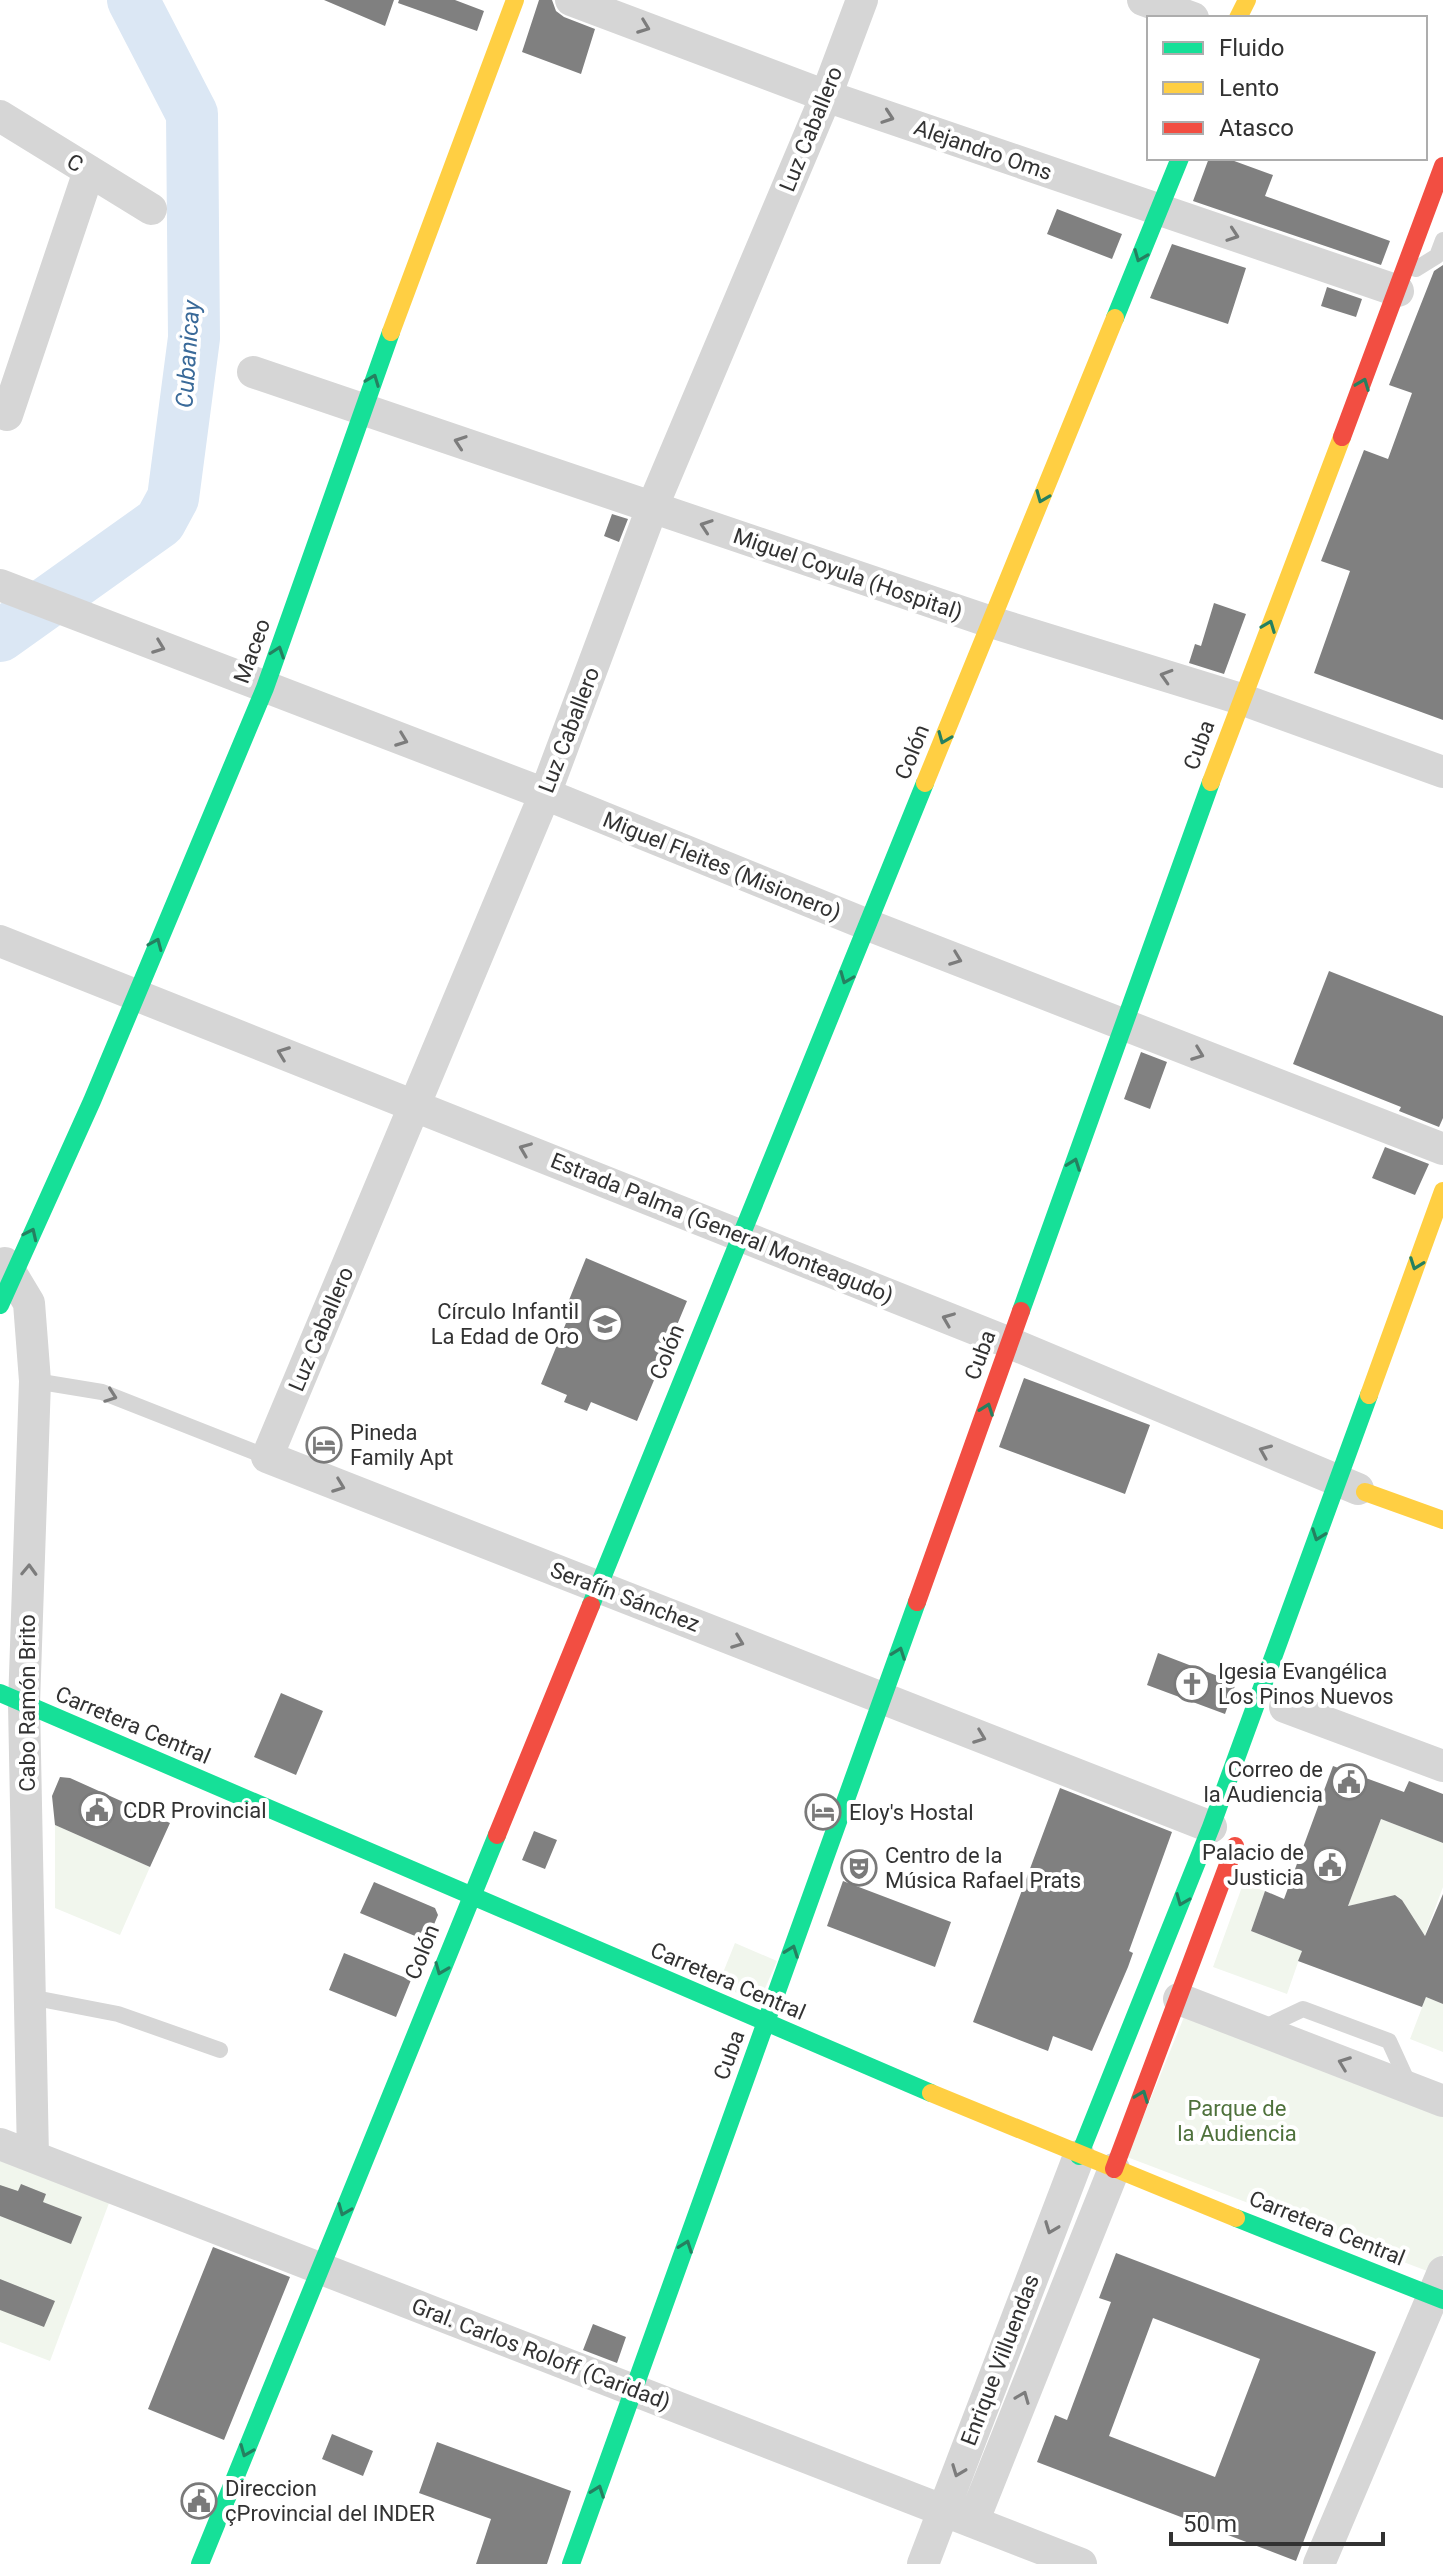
<svg xmlns="http://www.w3.org/2000/svg" width="1443" height="2564" font-family="Roboto,sans-serif">
  <style>
    .green { fill: #f1f6ed }
    .lines { fill: none; stroke-linecap: round; stroke-linejoin: round }
    .river { stroke: #dbe7f4; stroke-width: 52 }
    .building { fill: #808080; fill-rule: evenodd }
    .lane { stroke: #d6d6d6; stroke-width: 16 }
    .street { stroke: #d6d6d6; stroke-width: 32 }
    .fast { stroke: #16e098; stroke-width: 18 }
    .slow { stroke: #ffcf43; stroke-width: 18 }
    .jam { stroke: #f24e42; stroke-width: 18 }
    .oneway { stroke: #7c7c7c }
    .oneway2 { stroke: #258060 }
    .labels { text-anchor: middle; dominant-baseline: central; stroke-width: 8; stroke-linejoin: round; paint-order: stroke }
    .street-label { font-size: 22px; fill: #323232; stroke: #fff }
    .poi-label { font-size: 22px; fill: #323232; stroke: #fff; text-anchor: start }
    .park-label { font-size: 22px; fill: #4e713b; stroke: #fff }
    .water-label { font-size: 24px; font-style: italic; fill: #3a6a99; stroke: #fff }
  </style>
  <rect width="100%" height="100%" fill="#fff"/>
  <!-- green -->
  <path class="green" d="M1381,1819L1443,1843V1887L1425,1935L1401,1926C1404,1913 1410,1902 1395,1895L1348,1906Z
    M55,1825L150,1867L120,1935L55,1908Z
    M1243,1884L1265,1891L1251,1931L1302,1951L1287,1994L1213,1967Z
    M735,1943L777,1961L759,2002L718,1985Z
    M1426,1997L1443,2004V2052L1410,2039Z
    M1184,2017L1443,2114V2253L1435,2274L1127,2157Z
    M0,2153L112,2195L50,2361L0,2342Z"/>
  <g class="lines">
    <!-- river -->
    <path class="river" d="M0,636L160,522L173,498L194,338L192,114L133,0"/>
  </g>
  <!-- building -->
  <path class="building" d="M324,0H394L385,26Z
    M399,0H455L484,11L477,31L398,3Z
    M539,0H552L556,11L564,17L595,29L581,74L522,52Z
    M1209,158H1226L1273,175L1265,196L1390,241L1381,265L1193,201Z
    M1057,209L1122,234L1112,259L1047,234Z
    M1172,244L1246,268L1228,324L1150,298Z
    M1443,265V720L1314,673L1350,571L1321,561L1364,450L1388,459L1412,393L1389,385L1434,271Z
    M1327,287L1362,299L1356,317L1321,306Z
    M612,514L628,519L619,542L604,536Z
    M1214,603L1246,614L1224,674L1189,663L1195,644L1201,646Z
    M1329,971L1443,1016V1118L1439,1127L1399,1111L1401,1107L1293,1064Z
    M1141,1052L1167,1062L1150,1109L1124,1099Z
    M1385,1147L1429,1164L1415,1195L1372,1178Z
    M586,1258L687,1301L637,1421L591,1402L587,1411L564,1402L567,1395L541,1384L566,1323L561,1320Z
    M1024,1378L1150,1425L1125,1494L999,1447Z
    M1158,1653L1236,1683L1225,1714L1147,1685Z
    M281,1693L323,1711L296,1775L254,1757Z
    M1333,1766L1404,1792L1409,1781L1443,1794V1843L1381,1819L1348,1906L1395,1895L1402,1900L1425,1936L1443,1894V2004L1426,1997L1422,2007L1298,1961L1302,1951L1251,1931L1265,1891L1284,1899Z
    M60,1777L70,1778L170,1823L150,1867L55,1825L52,1796Z
    M1060,1788L1172,1832L1129,1951L1133,1953L1128,1967L1092,2051L1053,2036L1048,2051L973,2022Z
    M534,1831L557,1840L545,1869L522,1860Z
    M843,1881L951,1922L935,1967L827,1926Z
    M374,1882L435,1908L438,1915L427,1941L360,1913Z
    M344,1953L411,1980L396,2017L329,1990Z
    M21,2184L46,2194L43,2202L82,2217L71,2244L0,2216V2185L18,2191Z
    M213,2247L290,2277L224,2440L148,2409Z
    M1116,2253L1376,2352L1296,2561L1037,2462L1055,2415L1067,2420L1111,2302L1099,2298ZM1153,2318L1260,2359L1215,2477L1109,2436Z
    M0,2279L55,2301L44,2327L0,2310Z
    M593,2324L626,2337L617,2363L583,2350Z
    M332,2434L373,2451L363,2476L322,2459Z
    M437,2442L571,2491L547,2564H476L491,2519L419,2493Z"/>
  <g class="lines">
    <!-- lane -->
    <path class="lane" d="M1416,269L1437,256L1443,240
      M35,1381L102,1392L267,1457
      M30,1997L118,2014L220,2050
      M1261,2029L1303,2009L1389,2041L1410,2087"/>
    <!-- street -->
    <path class="street" d="M571,0L826,96L1398,291
      M862,0L826,96L652,508L545,794L267,1457L1211,1827
      M1143,0L1193,18
      M0,116L151,209
      M253,372L991,622L1241,699L1443,772
      M0,412L7,415L89,171
      M0,585L545,794L868,925L1443,1149
      M0,941L1010,1343L1358,1489
      M5,1263L29,1303L35,1381L24,1704L33,2157
      M1285,1707L1443,1766
      M1179,1999L1443,2101
      M0,2144L1081,2564
      M973,2522L1114,2169
      M923,2564L1079,2156
      M1319,2564L1443,2272"/>
    <!-- fast -->
    <path class="fast" d="M1115,318L1180,158
      M0,1305L92,1101L265,688L391,332
      M1021,1311L1211,782
      M591,1605L925,783
      M0,1693L931,2093
      M1079,2156L1211,1827L1369,1395
      M1236,2218L1443,2300
      M200,2564L497,1835
      M571,2564L917,1602"/>
    <!-- slow -->
    <path class="slow" d="M1238,18L1247,0
      M391,332L515,0
      M1211,782L1342,437
      M925,783L1115,318
      M1369,1395L1443,1191
      M1365,1492L1443,1520
      M931,2093L1236,2218"/>
    <!-- jam -->
    <path class="jam" d="M1342,437L1443,166
      M917,1602L1021,1311
      M497,1835L591,1605
      M1114,2169L1235,1846"/>
  </g>
  <!-- one-way arrows -->
  <defs><path id="oneway-chevron" d="M-2-3.5L2.5 0L-2 3.5" fill="none" stroke-width="1.6" stroke-linecap="round" stroke-linejoin="round" transform="scale(2)"/></defs>
  <g class="oneway">
    <use href="#oneway-chevron" transform="translate(644 27) rotate(21)"/>
    <use href="#oneway-chevron" transform="translate(888 117) rotate(19)"/>
    <use href="#oneway-chevron" transform="translate(1233 235) rotate(19)"/>
    <use href="#oneway-chevron" transform="translate(460 442) rotate(-161)"/>
    <use href="#oneway-chevron" transform="translate(706 526) rotate(-161)"/>
    <use href="#oneway-chevron" transform="translate(159 647) rotate(21)"/>
    <use href="#oneway-chevron" transform="translate(1166 676) rotate(-163)"/>
    <use href="#oneway-chevron" transform="translate(402 740) rotate(21)"/>
    <use href="#oneway-chevron" transform="translate(956 959) rotate(21)"/>
    <use href="#oneway-chevron" transform="translate(283 1053) rotate(-159)"/>
    <use href="#oneway-chevron" transform="translate(1198 1054) rotate(21)"/>
    <use href="#oneway-chevron" transform="translate(525 1149) rotate(-158)"/>
    <use href="#oneway-chevron" transform="translate(948 1319) rotate(-158)"/>
    <use href="#oneway-chevron" transform="translate(111 1396) rotate(20)"/>
    <use href="#oneway-chevron" transform="translate(1265 1451) rotate(-157)"/>
    <use href="#oneway-chevron" transform="translate(339 1486) rotate(21)"/>
    <use href="#oneway-chevron" transform="translate(29 1570) rotate(-88)"/>
    <use href="#oneway-chevron" transform="translate(738 1642) rotate(21)"/>
    <use href="#oneway-chevron" transform="translate(980 1737) rotate(21)"/>
    <use href="#oneway-chevron" transform="translate(1344 2063) rotate(-159)"/>
    <use href="#oneway-chevron" transform="translate(1051 2228) rotate(111)"/>
    <use href="#oneway-chevron" transform="translate(1023 2397) rotate(-68)"/>
    <use href="#oneway-chevron" transform="translate(958 2471) rotate(111)"/>
  </g>
  <g class="oneway2">
    <use href="#oneway-chevron" transform="translate(1140 256) rotate(112)"/>
    <use href="#oneway-chevron" transform="translate(373 380) rotate(-69)"/>
    <use href="#oneway-chevron" transform="translate(1363 384) rotate(-69)"/>
    <use href="#oneway-chevron" transform="translate(1042 497) rotate(112)"/>
    <use href="#oneway-chevron" transform="translate(1269 626) rotate(-69)"/>
    <use href="#oneway-chevron" transform="translate(278 652) rotate(-71)"/>
    <use href="#oneway-chevron" transform="translate(944 738) rotate(112)"/>
    <use href="#oneway-chevron" transform="translate(156 944) rotate(-67)"/>
    <use href="#oneway-chevron" transform="translate(846 978) rotate(112)"/>
    <use href="#oneway-chevron" transform="translate(1074 1164) rotate(-70)"/>
    <use href="#oneway-chevron" transform="translate(31 1234) rotate(-65)"/>
    <use href="#oneway-chevron" transform="translate(1416 1264) rotate(110)"/>
    <use href="#oneway-chevron" transform="translate(987 1409) rotate(-70)"/>
    <use href="#oneway-chevron" transform="translate(1318 1535) rotate(110)"/>
    <use href="#oneway-chevron" transform="translate(899 1653) rotate(-70)"/>
    <use href="#oneway-chevron" transform="translate(1182 1900) rotate(112)"/>
    <use href="#oneway-chevron" transform="translate(792 1951) rotate(-70)"/>
    <use href="#oneway-chevron" transform="translate(441 1969) rotate(112)"/>
    <use href="#oneway-chevron" transform="translate(1142 2096) rotate(-69)"/>
    <use href="#oneway-chevron" transform="translate(344 2210) rotate(112)"/>
    <use href="#oneway-chevron" transform="translate(686 2246) rotate(-70)"/>
    <use href="#oneway-chevron" transform="translate(246 2451) rotate(112)"/>
    <use href="#oneway-chevron" transform="translate(598 2491) rotate(-70)"/>
  </g>
  <!-- icons -->
  <defs>
    <symbol id="school-ring" viewBox="-11 -11 22 22"><circle r="9.5" fill="#fff" stroke="#7a7a7a" stroke-width="1.5"/><path d="M0-5L7-2L0 1L-7-2ZM-4 1L0 2.5L4 1V4Q0 6-4 4Z" fill="#7a7a7a"/></symbol>
    <symbol id="hotel-ring" viewBox="-11 -11 22 22"><circle r="9.5" fill="#fff" stroke="#7a7a7a" stroke-width="1.5"/><path d="M-6-4.5h1.5V1H6V5H4.5V3h-9V5H-6ZM-4 0a1.8 1.8 0 1 1 3.6 0ZM.5 0V-2.5h3Q6-2.5 6 0Z" fill="#7a7a7a"/></symbol>
    <symbol id="church-ring" viewBox="-11 -11 22 22"><circle r="9.5" fill="#fff" stroke="#7a7a7a" stroke-width="1.5"/><path d="M-1.2-6h2.4v3.5h3.3v2.4h-3.3V6h-2.4V-.1h-3.3v-2.4h3.3Z" fill="#7a7a7a"/></symbol>
    <symbol id="civic-ring" viewBox="-11 -11 22 22"><circle r="9.5" fill="#fff" stroke="#7a7a7a" stroke-width="1.5"/><path d="M-.6-6.5H3V-4.5H.6V-3L4-1V1h2V6H-6V1h2V-1L-.6-3ZM-1.2 2.5V6h2.4V2.5Z" fill="#7a7a7a"/></symbol>
    <symbol id="theatre-ring" viewBox="-11 -11 22 22"><circle r="9.5" fill="#fff" stroke="#7a7a7a" stroke-width="1.5"/><path d="M-5-5.5Q0-4 5-5.5V0Q5 5 0 6Q-5 5-5 0ZM-3.3-2.5H-1v1.5H-3.3ZM1-2.5H3.3v1.5H1ZM-2.8 1Q0 5.5 2.8 1Z" fill="#7a7a7a"/></symbol>
  </defs>
  <g fill-rule="evenodd">
    <use href="#school-ring" x="585" y="1304" width="40" height="40"/>
    <use href="#hotel-ring" x="304" y="1425" width="40" height="40"/>
    <use href="#church-ring" x="1172" y="1664" width="40" height="40"/>
    <use href="#civic-ring" x="1329" y="1762" width="40" height="40"/>
    <use href="#civic-ring" x="77" y="1790" width="40" height="40"/>
    <use href="#hotel-ring" x="803" y="1792" width="40" height="40"/>
    <use href="#civic-ring" x="1310" y="1845" width="40" height="40"/>
    <use href="#theatre-ring" x="839" y="1848" width="40" height="40"/>
    <use href="#civic-ring" x="179" y="2481" width="40" height="40"/>
  </g>
  <g class="labels">
    <!-- street labels -->
    <g class="street-label">
      <text transform="translate(811 129) rotate(-68)">Luz Caballero</text>
      <text transform="translate(983 150) rotate(19)">Alejandro Oms</text>
      <text transform="translate(75 163) rotate(32)">C</text>
      <text transform="translate(848 574) rotate(19)">Miguel Coyula (Hospital)</text>
      <text transform="translate(252 651) rotate(-70)">Maceo</text>
      <text transform="translate(569 730) rotate(-69)">Luz Caballero</text>
      <text transform="translate(1199 745) rotate(-70)">Cuba</text>
      <text transform="translate(912 752) rotate(-68)">Colón</text>
      <text transform="translate(722 866) rotate(22)">Miguel Fleites (Misionero)</text>
      <text transform="translate(722 1228) rotate(22)">Estrada Palma (General Monteagudo)</text>
      <text transform="translate(321 1329) rotate(-67)">Luz Caballero</text>
      <text transform="translate(667 1352) rotate(-68)">Colón</text>
      <text transform="translate(980 1355) rotate(-70)">Cuba</text>
      <text transform="translate(625 1597) rotate(21)">Serafín Sánchez</text>
      <text transform="translate(27 1703) rotate(-90)">Cabo Ramón Brito</text>
      <text transform="translate(133 1725) rotate(23)">Carretera Central</text>
      <text transform="translate(422 1952) rotate(-68)">Colón</text>
      <text transform="translate(728 1981) rotate(23)">Carretera Central</text>
      <text transform="translate(729 2055) rotate(-70)">Cuba</text>
      <text transform="translate(1327 2228) rotate(22)">Carretera Central</text>
      <text transform="translate(541 2354) rotate(21)">Gral. Carlos Roloff (Caridad)</text>
      <text transform="translate(1000 2360) rotate(-69)">Enrique Villuendas</text>
    </g>
    <!-- poi labels -->
    <g class="poi-label">
      <text x="579" y="1311" text-anchor="end">Círculo Infantil<tspan x="579" dy="25">La Edad de Oro</tspan></text>
      <text x="350" y="1432">Pineda<tspan x="350" dy="25">Family Apt</tspan></text>
      <text x="1218" y="1671">Igesia Evangélica<tspan x="1218" dy="25">Los Pinos Nuevos</tspan></text>
      <text x="1323" y="1769" text-anchor="end">Correo de<tspan x="1323" dy="25">la Audiencia</tspan></text>
      <text x="123" y="1810">CDR Provincial</text>
      <text x="849" y="1812">Eloy's Hostal</text>
      <text x="1304" y="1852" text-anchor="end">Palacio de<tspan x="1304" dy="25">Justicia</tspan></text>
      <text x="885" y="1855">Centro de la<tspan x="885" dy="25">Música Rafael Prats</tspan></text>
      <text x="225" y="2488">Direccion<tspan x="225" dy="25">çProvincial del INDER</tspan></text>
    </g>
    <!-- park labels -->
    <g class="park-label">
      <text x="1237" y="2108">Parque de<tspan x="1237" dy="25">la Audiencia</tspan></text>
    </g>
    <!-- water labels -->
    <g class="water-label">
      <text transform="translate(188 354) rotate(-86)">Cubanicay</text>
    </g>
  </g>
  <!-- legend -->
  <rect x="1147" y="16" width="280" height="144" fill="#ffffff" stroke="#adadad" stroke-width="2"/>
  <rect x="1163" y="42" width="40" height="12" fill="#16e098" stroke="#adadad" stroke-width="2"/>
  <text x="1219" y="56" font-size="24" fill="#323232">Fluido</text>
  <rect x="1163" y="82" width="40" height="12" fill="#ffcf43" stroke="#adadad" stroke-width="2"/>
  <text x="1219" y="96" font-size="24" fill="#323232">Lento</text>
  <rect x="1163" y="122" width="40" height="12" fill="#f24e42" stroke="#adadad" stroke-width="2"/>
  <text x="1219" y="136" font-size="24" fill="#323232">Atasco</text>
  <!-- scale -->
  <path d="M1171 2532v12h212v-12" fill="none" stroke="#323232" stroke-width="4"/>
  <text x="1183" y="2532" font-size="24" fill="#323232" stroke="#ffffff" stroke-width="6" paint-order="stroke">50 m</text>
</svg>
